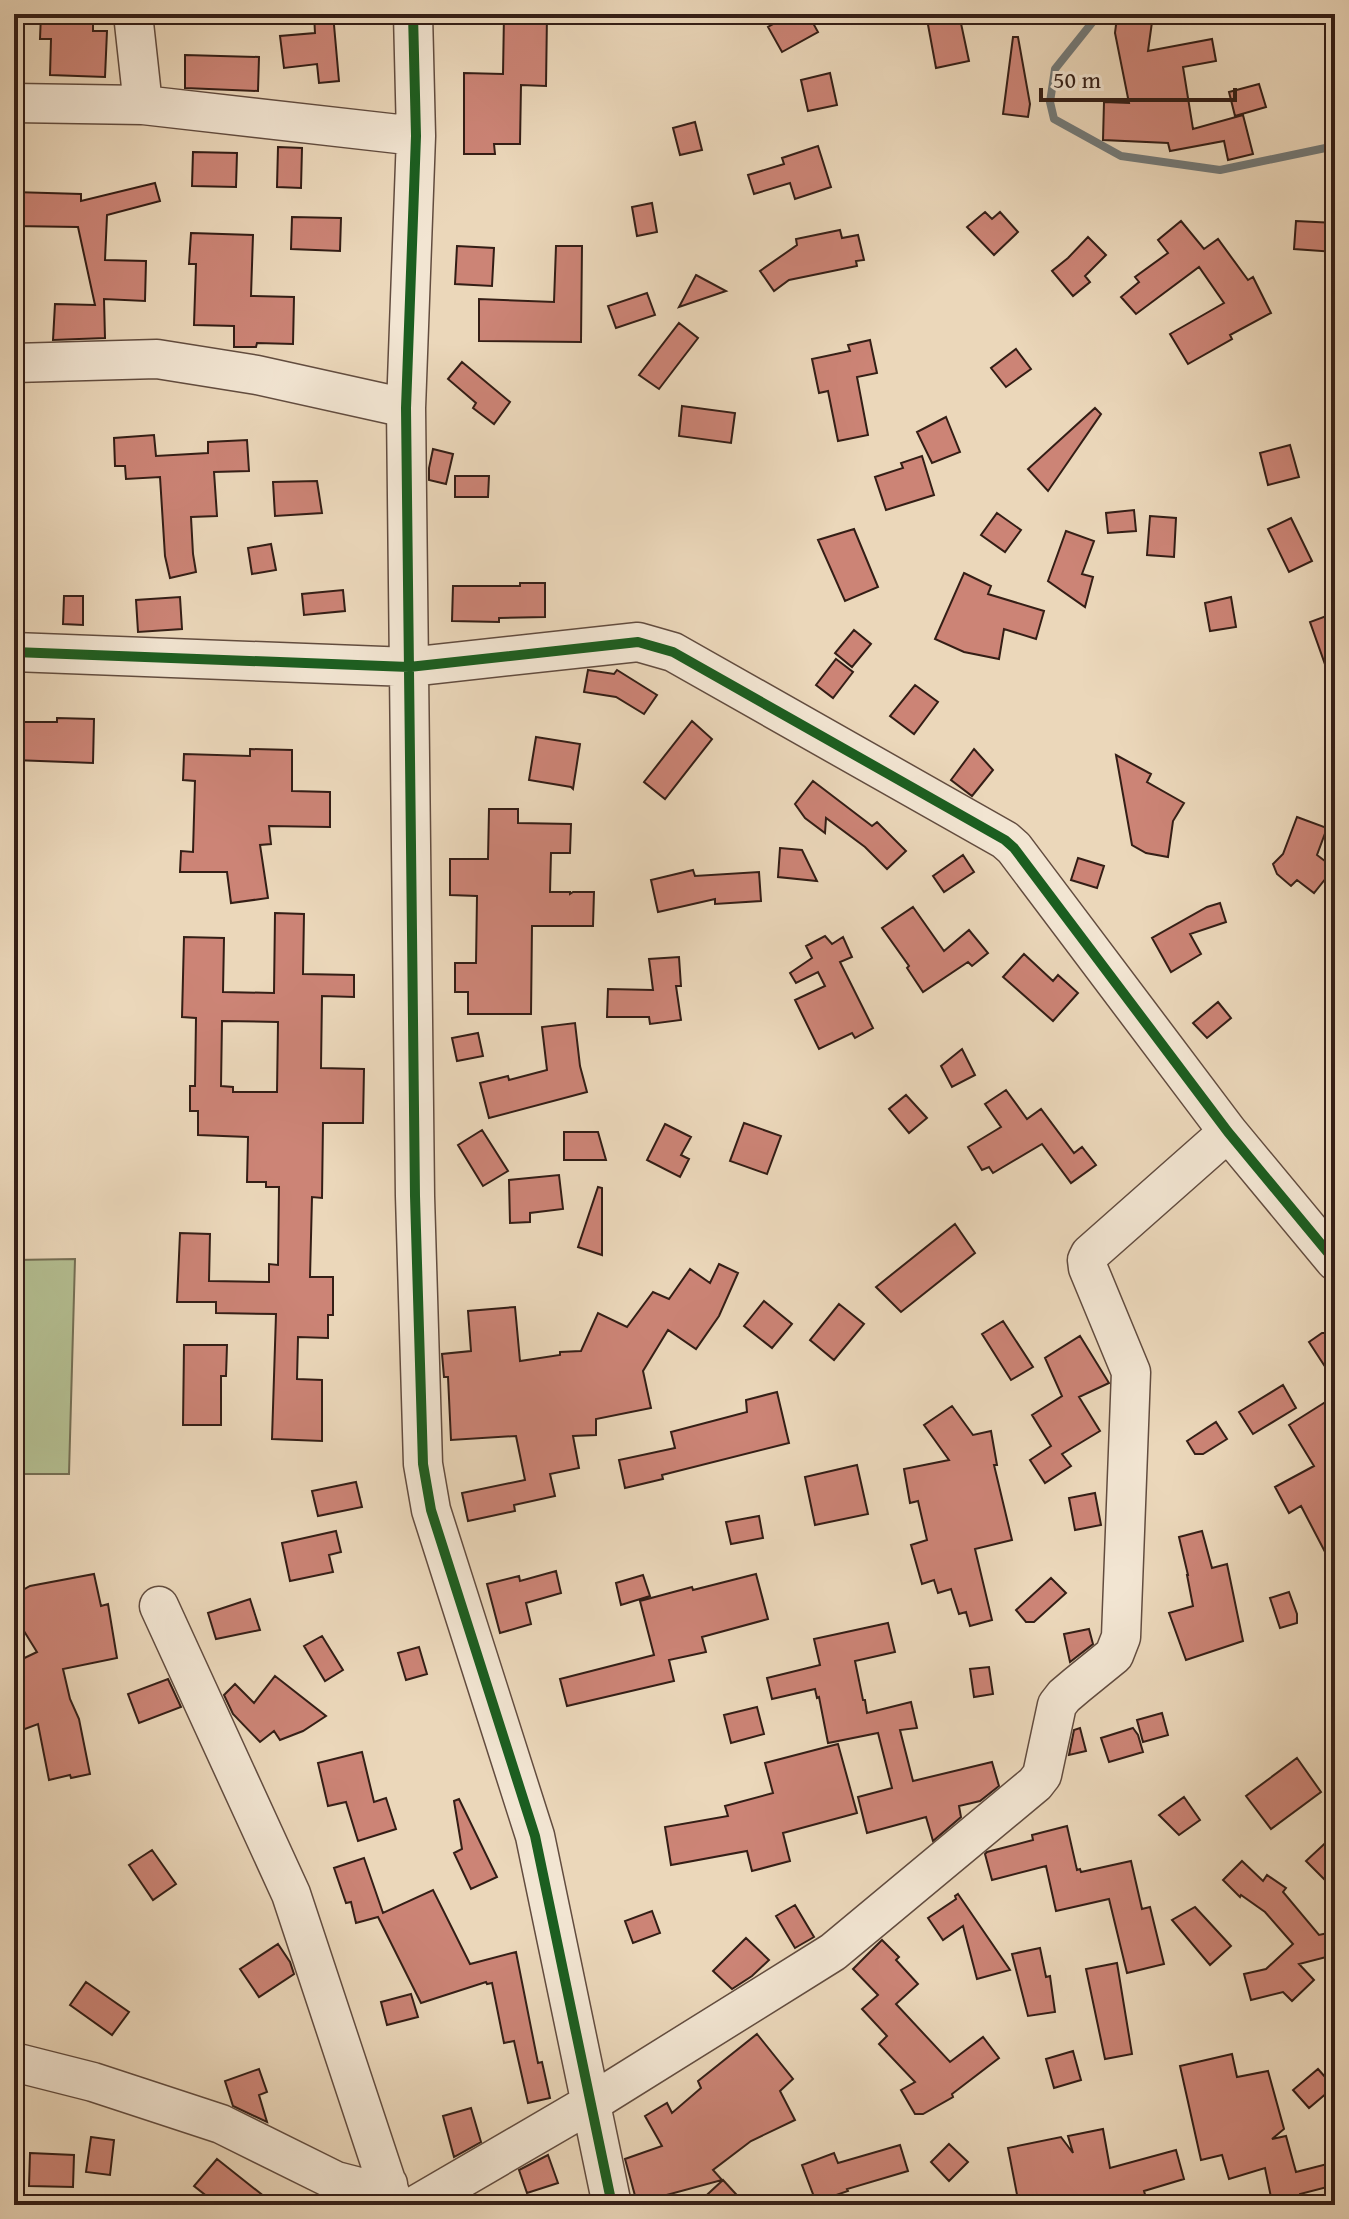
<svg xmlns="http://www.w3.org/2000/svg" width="1349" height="2219" font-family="'Gentium Book Plus',serif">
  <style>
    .green { fill: #b4bf92; stroke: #746e54; stroke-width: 2 }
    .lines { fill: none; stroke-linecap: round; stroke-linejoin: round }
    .stream { stroke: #737a79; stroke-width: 8 }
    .building { fill: #cc8476; stroke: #341e16; stroke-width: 2; fill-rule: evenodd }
    .minor-casing { stroke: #624c3f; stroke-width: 41 }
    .minor { stroke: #f2e5d2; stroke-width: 38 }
    .cycleway-casing { stroke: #f2e5d2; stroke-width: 15 }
    .cycleway { stroke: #1b5e20; stroke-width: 10 }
  </style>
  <rect width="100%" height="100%" fill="#ebd7ba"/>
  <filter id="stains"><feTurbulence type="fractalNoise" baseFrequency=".0025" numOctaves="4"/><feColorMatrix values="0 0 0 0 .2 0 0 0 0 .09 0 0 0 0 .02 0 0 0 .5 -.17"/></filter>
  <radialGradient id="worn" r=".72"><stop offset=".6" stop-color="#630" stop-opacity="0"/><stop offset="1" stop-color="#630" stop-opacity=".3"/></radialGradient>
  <!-- green -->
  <path class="green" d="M75,1259L69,1474H14V1260Z"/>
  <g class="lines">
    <!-- stream -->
    <path class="stream" d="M1099,14L1055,69L1050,102L1054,119L1121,156L1220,170L1335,146"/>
  </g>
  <!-- building -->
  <path class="building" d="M41,14H93V31H107L105,77L50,75L51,39H40Z
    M314,14H333L339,81L319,83L317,64L284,68L280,36L315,33Z
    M504,14H547L546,86L521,85L520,144H494L495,154H464V73L503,74Z
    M791,14H808L818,32L782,52L768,27Z
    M926,14H959L969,61L936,68Z
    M1117,17L1152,22L1148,51L1212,39L1216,61L1183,67L1193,129L1243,115L1253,154L1228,160L1224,141L1170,151L1168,143L1103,140L1104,102L1129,103L1115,33Z
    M1013,37H1018L1030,104L1028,117L1003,114Z
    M185,55L259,57L258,91L185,88Z
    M830,73L837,105L808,111L801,80Z
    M1259,84L1266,107L1235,116L1229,92Z
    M695,122L702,150L680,155L673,128Z
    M818,146L831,187L795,199L790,183L754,194L748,175L784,164L782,158Z
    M278,147L302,148L301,188L277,187Z
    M193,152L237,153L236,187L192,186Z
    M155,183L160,201L107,215L105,260L146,261L145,301L104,299L105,338L53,340L55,304L95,305L78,227L14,226V192L81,194V201Z
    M652,203L657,232L637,236L632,207Z
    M985,212L992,219L1000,212L1018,232L994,255L967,227Z
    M292,217L341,218L340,251L291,249Z
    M1181,221L1204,249L1218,239L1248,280L1253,277L1271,313L1230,335L1232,339L1188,364L1170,334L1224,303L1199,267L1136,314L1121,297L1139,282L1135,277L1168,253L1158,240Z
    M1296,221L1335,223V252L1294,249Z
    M840,230L842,238L858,235L864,260L856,261L857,266L789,280L774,291L760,271L797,245L796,239Z
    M191,233L253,235L251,296L294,297L293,344L257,343L256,347H234V326L194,325L196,264H189Z
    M1088,237L1106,255L1085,276L1090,282L1073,296L1052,271L1068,258Z
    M457,246L494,248L492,286L455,284Z
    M556,246H582L581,342L479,341V299L554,302Z
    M696,275L726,291L679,307Z
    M647,293L655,315L616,328L608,306Z
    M679,323L698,338L659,389L639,375Z
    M870,340L877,373L857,377L868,435L838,441L828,391L819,393L812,359L850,351L848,345Z
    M1016,349L1031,369L1006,387L991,368Z
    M462,362L510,402L494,424L473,408L476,403L448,379Z
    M682,406L735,413L731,443L679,436Z
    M1095,408L1101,414L1048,491L1028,469Z
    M946,417L960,452L932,463L917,432Z
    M154,435L156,456L208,453V442L247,440L249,471L214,472L217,516L191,517L193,554L196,572L170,578L165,556L160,477L126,479L125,466H115L114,438Z
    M1290,445L1299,477L1268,485L1260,453Z
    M433,449L453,454L446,484L429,480V468Z
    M922,456L934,495L886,510L875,477L903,468L901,463Z
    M455,476H489L488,497H455Z
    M317,481L322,513L275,516L273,482Z
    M1134,510L1136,531L1108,533L1106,513Z
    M997,513L1021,530L1005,552L981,535Z
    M1150,516L1176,518L1174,557L1147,555Z
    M1291,518L1312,561L1289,572L1268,529Z
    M854,529L878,587L845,601L818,540Z
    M1066,531L1094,541L1082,574L1093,577L1085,607L1048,581Z
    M271,544L276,570L252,574L248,548Z
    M964,573L991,586L988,594L1044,611L1036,639L1004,629L999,659L964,652L935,639Z
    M520,583H545V617L499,618V622L452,621L453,586H520Z
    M343,590L345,611L304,615L302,594Z
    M64,596H83V625L63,624Z
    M180,597L182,629L138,632L136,600Z
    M1231,597L1236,627L1210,631L1205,603Z
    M1329,615L1335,631V684H1332L1310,622Z
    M854,630L871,644L852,667L835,653Z
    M836,659L853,672L833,698L816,685Z
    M588,670L614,674L617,670L657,695L644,714L616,697L584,692Z
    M915,685L938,702L914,734L890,716Z
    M57,718L94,719L93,763L14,760V722H57Z
    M692,721L712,739L665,799L644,782Z
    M536,737L580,744L573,789L571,787L529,780Z
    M250,749L292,750V791L330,792V827L269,826L271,844L260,845L268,898L231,903L227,872H180L181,851L193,852L195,781L183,780L184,754L250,756Z
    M974,749L993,770L972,796L951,780Z
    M1116,755L1151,774L1147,782L1184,803L1173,821L1168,857L1146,853L1132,845Z
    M813,781L872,826L877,822L906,851L887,869L865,847L826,818L825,833L805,818L795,804Z
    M489,809H518V823L571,824L570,853H551L550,892H570V894L573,892H594L593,926H532L531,1014H468V992H455V963H476L477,896L450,895V859H488Z
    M1297,817L1327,828L1317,855L1334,868L1314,893L1297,880L1291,886L1277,874L1273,864L1283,854Z
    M780,848L802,850L817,881L778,877Z
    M963,855L974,872L944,892L933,876Z
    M1078,858L1104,866L1097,888L1071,880Z
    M693,870L695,876L759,872L761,901L715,904V899L658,912L651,880Z
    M1220,903L1226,922L1190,934L1201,954L1171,972L1152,938L1207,907Z
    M913,907L944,951L969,930L988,953L972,966L968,962L923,992L907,968L909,966L882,928Z
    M275,913L304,914L303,974L354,975V997L322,996L321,1068L364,1069L363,1123H323L322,1198L312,1197L310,1277H333V1315H328V1338L298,1337L297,1379L322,1380V1441L272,1439L276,1314L216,1313V1302H177L180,1233L210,1234L209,1281L269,1282V1264L278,1265L279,1187H266V1182H247L248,1137L198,1135V1111H190V1086H195L196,1018L182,1017L184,937L224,938L223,992L274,993ZM222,1021L278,1022L277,1092H233V1087L221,1086Z
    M825,936L832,944L843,937L852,957L840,962L873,1028L855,1038L852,1033L819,1049L795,1000L825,986L818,972L796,983L790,973L812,958L806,946Z
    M1024,954L1053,981L1058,975L1078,993L1053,1021L1003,977Z
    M679,957L681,986H676L681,1020L650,1024L649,1017H607L608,989L653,990L649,959Z
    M1218,1002L1231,1018L1207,1038L1193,1023Z
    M575,1023L580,1066L587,1092L489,1118L480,1083L508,1076L509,1080L547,1070L542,1027Z
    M478,1033L483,1056L457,1061L452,1038Z
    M962,1049L975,1075L952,1087L941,1066Z
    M1006,1090L1027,1119L1041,1109L1074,1153L1082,1147L1096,1165L1071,1183L1042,1144L993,1173L989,1167L982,1170L968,1147L1001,1127L985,1104Z
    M906,1095L927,1118L909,1133L889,1109Z
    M744,1123L781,1136L767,1174L730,1161Z
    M665,1124L691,1137L681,1155L689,1159L680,1177L647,1160Z
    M482,1130L508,1171L483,1186L458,1145Z
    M564,1132H598L606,1160H564Z
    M559,1175L563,1209L530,1213V1222L510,1223L509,1180Z
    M598,1187L602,1188V1255L578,1247Z
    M955,1224L975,1253L901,1312L876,1287Z
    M719,1264L738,1273L719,1316L696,1349L668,1330L643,1371L651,1408L596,1419V1435L573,1436L579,1468L550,1474L555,1496L514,1505L515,1511L468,1521L462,1493L525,1480L516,1436L451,1440L448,1377H444L442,1354L471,1351L468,1311L515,1307L520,1361L560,1355V1352L581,1351L598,1313L627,1327L653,1292L669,1299L690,1269L710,1283Z
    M764,1301L792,1324L772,1348L744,1326Z
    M839,1304L864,1324L834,1360L810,1340Z
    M1003,1321L1033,1367L1011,1380L982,1334Z
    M1322,1333H1330L1335,1341V1382L1309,1342Z
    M1080,1336L1109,1383L1079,1397L1100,1431L1062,1454L1071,1466L1045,1483L1030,1460L1051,1446L1032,1415L1062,1396L1045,1358Z
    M184,1345H227L226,1376H221V1425H183Z
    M1283,1385L1296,1408L1253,1434L1239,1412Z
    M777,1392L789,1443L662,1475L663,1479L625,1488L619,1460L675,1448L671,1432L747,1412L746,1400Z
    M1335,1396V1571L1301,1506L1289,1513L1275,1487L1314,1466L1289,1425Z
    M952,1406L973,1435L991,1431L997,1465H994L1012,1540L975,1549L992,1620L970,1626L966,1612L959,1614L951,1589L938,1593L934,1580L922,1584L911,1545L927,1540L918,1501L910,1503L904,1469L949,1460L924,1425Z
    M1216,1422L1227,1439L1203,1454H1195L1187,1441Z
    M857,1465L868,1514L815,1525L805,1477Z
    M356,1482L362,1507L318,1516L312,1491Z
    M1095,1493L1101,1525L1075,1530L1069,1498Z
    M759,1516L763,1538L731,1544L726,1522Z
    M336,1531L341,1552L329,1555L333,1572L290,1581L282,1543Z
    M1202,1531L1212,1568L1227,1564L1243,1641L1186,1660L1169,1613L1193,1606L1187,1575H1188L1179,1537Z
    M556,1571L561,1593L526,1603L531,1624L500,1633L487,1584L519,1576L520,1581Z
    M94,1574L101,1606L108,1604L117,1658L63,1669L70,1699L79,1719L90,1774L71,1778L70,1775L49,1780L38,1724L14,1733V1663L37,1652L14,1615V1595L30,1586Z
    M756,1574L768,1619L702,1637L706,1652L669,1660L674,1681L567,1706L560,1679L654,1655L640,1601L692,1587L693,1590Z
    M643,1575L650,1596L621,1605L616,1583Z
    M1051,1578L1066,1593L1034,1622H1026L1016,1610Z
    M1289,1592L1297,1614V1623L1280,1628L1270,1598Z
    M250,1599L260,1630L216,1639L208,1613Z
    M888,1623L895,1652L855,1661L863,1700H865L867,1713L911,1702L917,1728L900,1730L913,1781L992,1762L999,1786L980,1801L959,1806L961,1817L933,1841L926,1817L867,1833L858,1797L892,1788L878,1733L828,1743L819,1697L817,1698L815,1689L772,1699L767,1678L820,1665L814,1639Z
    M1089,1629L1093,1644L1070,1662L1064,1634Z
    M322,1636L343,1670L325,1681L304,1646Z
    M419,1647L427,1674L406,1680L398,1653Z
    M989,1667L993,1694L974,1697L970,1669Z
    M275,1676L326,1716L303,1731L280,1740L274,1731L260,1742L233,1714L224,1695L235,1684L254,1703Z
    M168,1679L181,1707L139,1723L128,1694Z
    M757,1707L764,1734L731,1743L724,1715Z
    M1162,1713L1168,1735L1143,1742L1137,1720Z
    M1080,1728L1086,1751L1069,1755L1074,1730Z
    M1133,1728L1138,1735L1143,1752L1109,1762L1101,1738Z
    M838,1744L857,1813L783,1833L790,1861L752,1871L747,1851L671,1865L665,1827L728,1816L725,1806L773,1793L765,1763Z
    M362,1752L374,1802L386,1798L396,1829L358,1841L346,1802L328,1806L318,1763Z
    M1297,1758L1321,1792L1271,1829L1246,1796Z
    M1184,1797L1200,1820L1179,1835L1159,1815Z
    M459,1799L497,1877L471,1889L454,1853L462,1849L454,1801Z
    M1067,1826L1077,1870L1080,1869L1081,1872L1131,1861L1142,1909L1150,1907L1164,1964L1127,1973L1109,1899L1056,1911L1046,1866L992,1880L985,1854L987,1852L1033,1840L1032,1835Z
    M1335,1834V1890L1306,1861Z
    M152,1850L176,1884L153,1900L129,1865Z
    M364,1858L383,1913L433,1890L470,1964L516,1952L538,2063L542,2062L550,2098L528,2103L514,2041L504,2043L492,1983L487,1984L486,1982L421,2003L378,1917L356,1923L351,1902L346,1903L334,1868Z
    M1242,1861L1263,1881L1267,1875L1286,1888L1283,1892L1319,1935L1328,1933L1334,1955L1299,1964L1314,1980L1292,2001L1283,1992L1251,2000L1244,1974L1266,1969L1293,1944L1265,1912L1241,1895L1240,1897L1223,1880Z
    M958,1894L1010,1970L977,1979L963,1926L943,1940L928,1918L956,1899L955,1896Z
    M795,1905L814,1937L795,1948L776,1916Z
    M1195,1907L1231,1946L1210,1965L1172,1920Z
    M652,1911L660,1933L633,1943L625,1921Z
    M746,1938L769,1960L752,1976L732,1989L713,1971Z
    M882,1940L899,1957L896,1960L918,1984L896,2004L950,2062L983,2037L999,2058L952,2094L953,2097L923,2114H915L901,2090L915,2082L879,2044L887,2036L862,2009L878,1995L853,1969Z
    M278,1944L290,1962L294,1974L259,1997L240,1969Z
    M1040,1948L1046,1977L1050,1976L1055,2012L1028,2016L1012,1954Z
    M1117,1963L1132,2054L1105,2059L1086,1969Z
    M86,1982L129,2012L112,2035L70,2005Z
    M411,1994L418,2017L387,2025L381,2002Z
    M757,2034L793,2079L780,2091L795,2120L751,2141L713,2170L722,2180L637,2203L625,2159L662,2146L645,2116L667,2103L672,2113L701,2088L698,2081Z
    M1073,2051L1081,2080L1054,2088L1046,2059Z
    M1232,2054L1237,2077L1268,2071L1284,2129L1272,2139L1286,2136L1296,2172L1335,2162V2185L1300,2194V2197L1272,2202L1265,2168L1229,2179L1222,2155L1201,2160L1180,2066Z
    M259,2069L267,2092L259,2095L267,2122L233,2106L225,2081Z
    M1318,2069L1334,2087L1309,2108L1293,2090Z
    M471,2108L481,2142L454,2157L443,2116Z
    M1103,2129L1110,2168L1176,2150L1184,2179L1144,2191L1148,2205H1019L1008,2148L1061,2137L1073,2153L1068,2136Z
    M91,2137L114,2140L110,2175L86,2172Z
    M949,2144L968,2162L949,2181L931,2162Z
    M900,2145L908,2171L847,2189L848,2191L816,2202L802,2165L834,2153L838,2163Z
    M30,2153L74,2155L73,2187L29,2186Z
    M548,2155L558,2183L527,2193L519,2170Z
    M217,2159L275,2205H218L194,2186Z
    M723,2180L746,2205H696Z"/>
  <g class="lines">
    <defs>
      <path id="minor" d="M133,14L143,105
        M413,14L416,136L406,408L415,1196L423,1464L431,1510L535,1836L612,2205
        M14,103L143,105L416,136
        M14,363L157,359L257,375L406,408
        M14,652L409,667L638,642L673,652L1005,840L1014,848L1228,1132L1335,1261
        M159,1606L291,1894L394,2205
        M14,2062L93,2082L221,2124L336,2181L359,2187L388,2184
        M416,2205L591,2103L833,1952L1035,1784L1042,1775L1057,1705L1064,1696L1077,1685L1114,1655L1121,1637L1131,1372L1088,1268L1087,1260L1090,1254L1228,1132"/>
    </defs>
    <!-- minor casing -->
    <use href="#minor" class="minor-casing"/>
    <!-- minor -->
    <use href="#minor" class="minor"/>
    <defs>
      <path id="cycleway" d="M413,14L416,136L406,408L415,1196L423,1464L431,1510L535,1836L612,2205
        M14,652L409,667L638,642L673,652L1005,840L1014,848L1228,1132L1335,1261"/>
    </defs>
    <!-- cycleway casing -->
    <use href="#cycleway" class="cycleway-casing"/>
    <!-- cycleway -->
    <use href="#cycleway" class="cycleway"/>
  </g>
  <!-- margin -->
  <rect width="1349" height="2219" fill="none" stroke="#ebd7ba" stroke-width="48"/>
  <rect x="16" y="16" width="1317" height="2187" fill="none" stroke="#341e16" stroke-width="4"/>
  <rect x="24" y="24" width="1301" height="2171" fill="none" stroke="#341e16" stroke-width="2"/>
  <!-- scale -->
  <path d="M1041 88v12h194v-12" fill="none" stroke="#341e16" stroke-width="4"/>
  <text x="1053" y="88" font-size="24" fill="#341e16" stroke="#f2e5d2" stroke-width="6" paint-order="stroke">50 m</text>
  <rect width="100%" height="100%" filter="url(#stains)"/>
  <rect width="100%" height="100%" fill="url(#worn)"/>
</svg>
